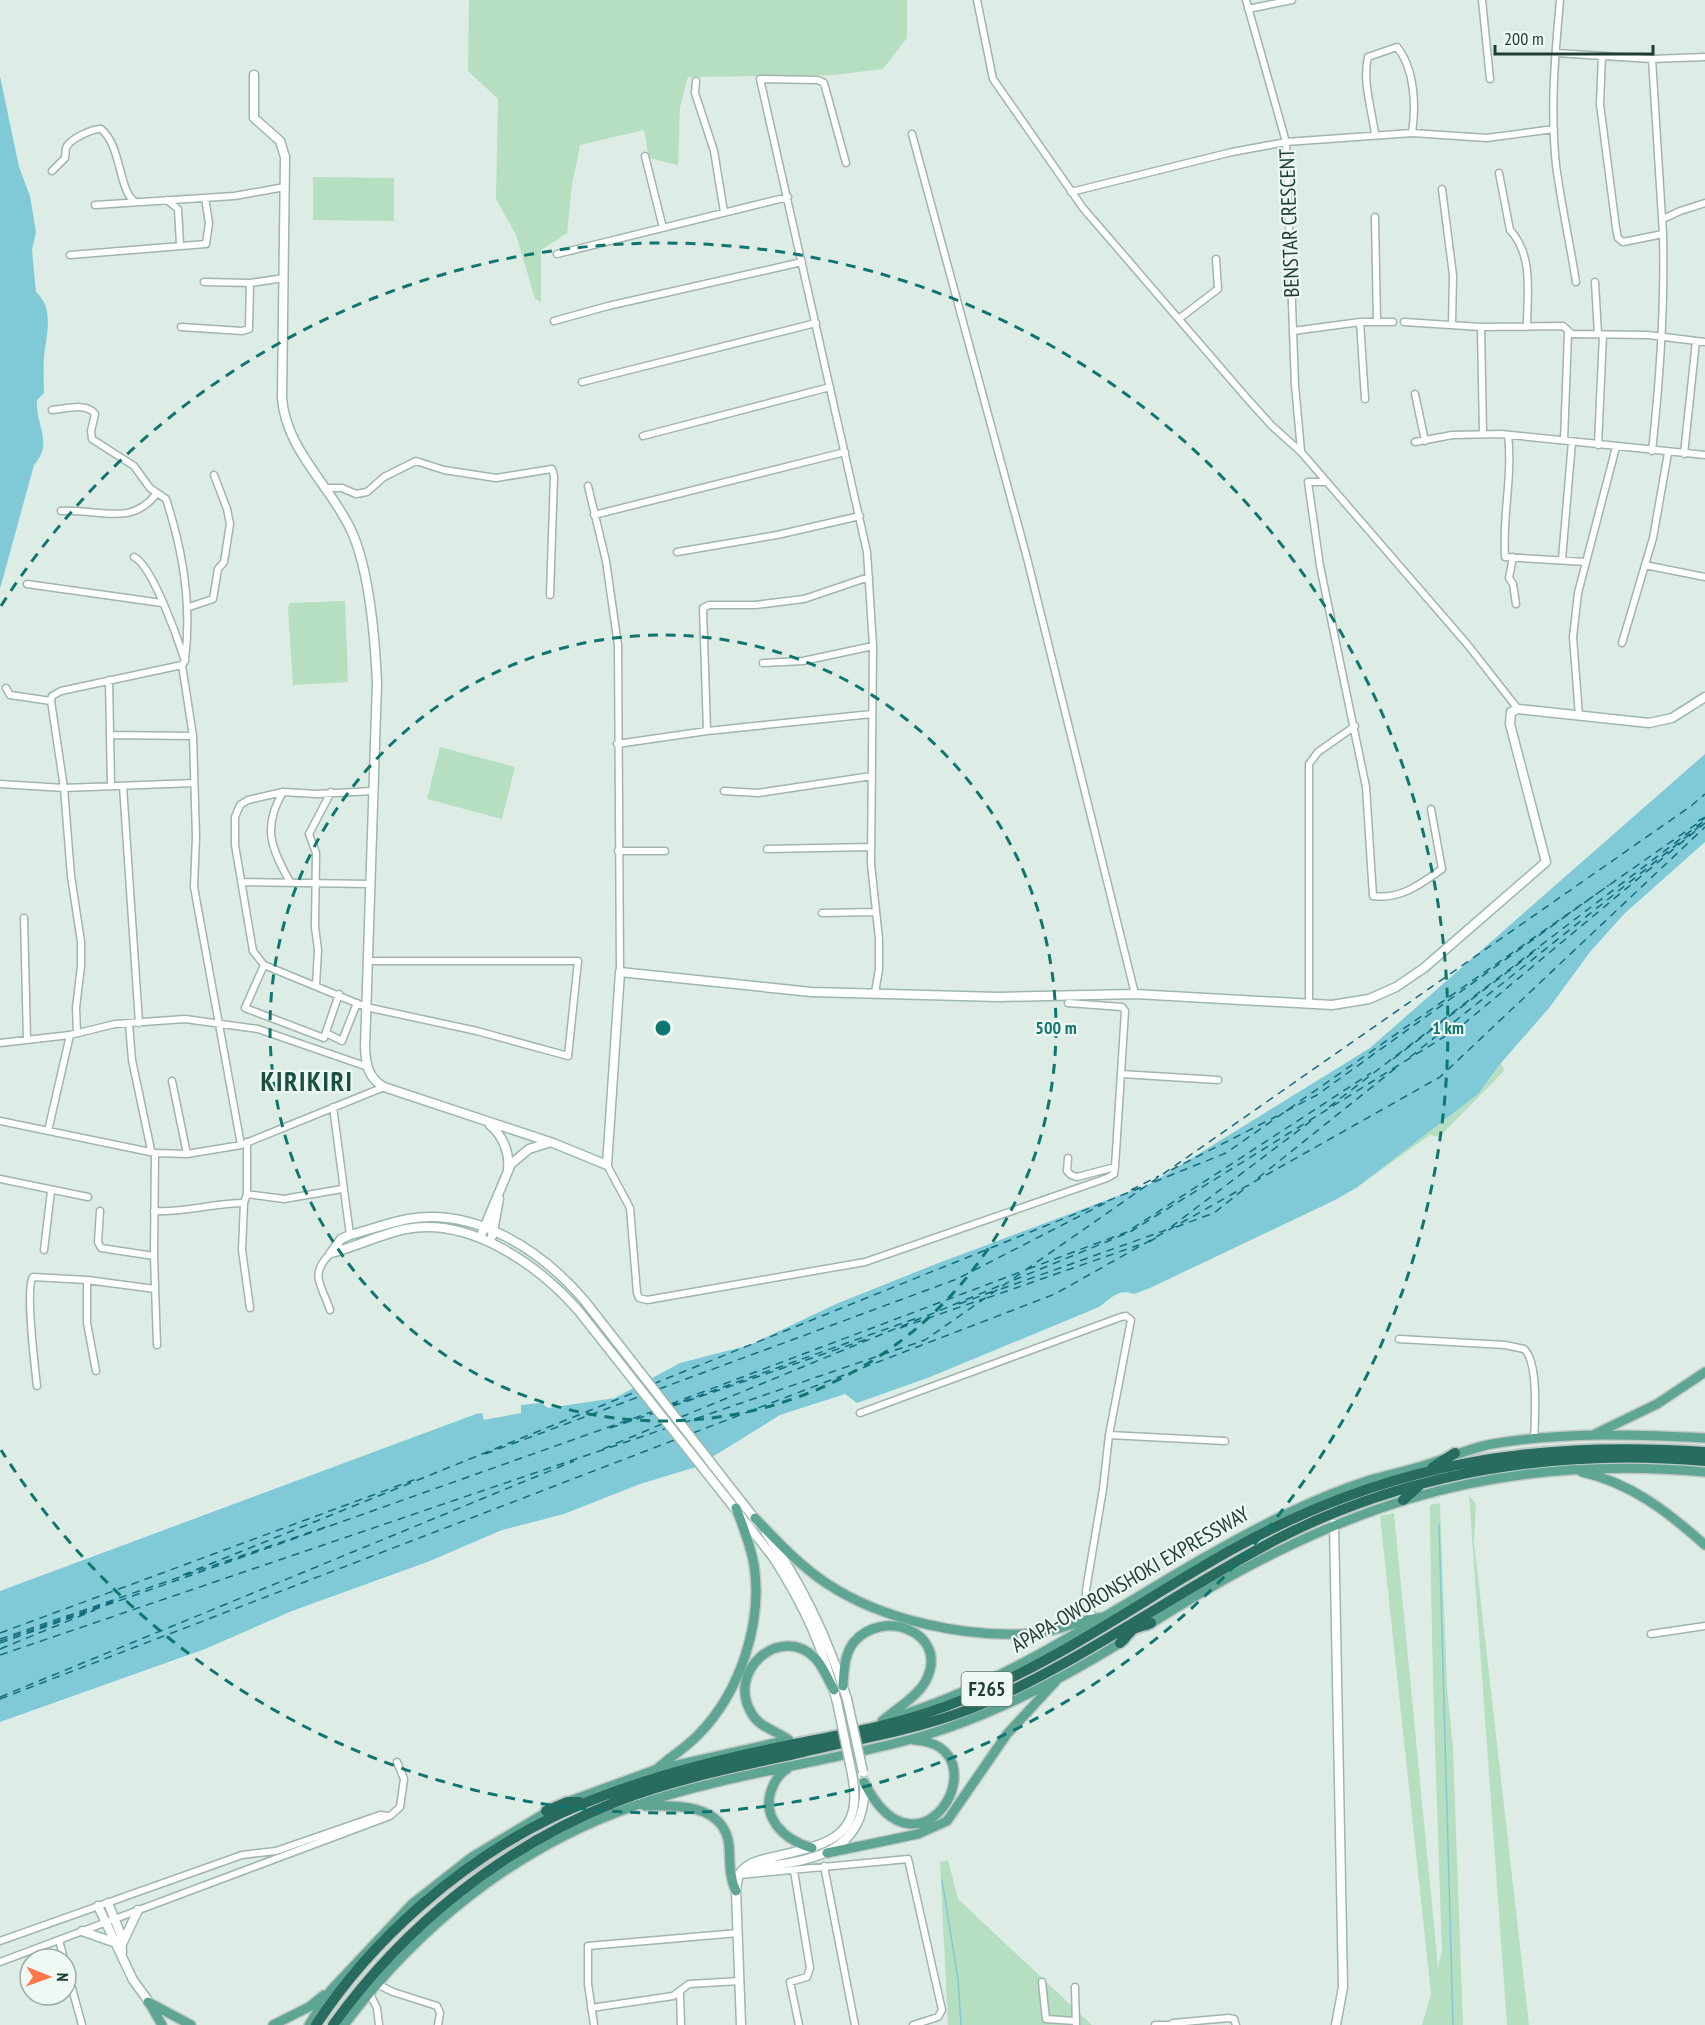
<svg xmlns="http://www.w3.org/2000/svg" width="1705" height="2025" font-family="'PT Sans Narrow',sans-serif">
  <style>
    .green { fill: #b5dfc0 }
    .water { fill: #80c9d7 }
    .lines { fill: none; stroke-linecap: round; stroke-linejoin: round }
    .stream { stroke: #80c9d7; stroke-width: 1.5 }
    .ferry { stroke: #136c7e; stroke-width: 1.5; stroke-dasharray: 8 6; stroke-linecap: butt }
    .street-casing { stroke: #a1b4ad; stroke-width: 9 }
    .secondary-casing { stroke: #9cb8ae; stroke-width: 11 }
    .primary-casing { stroke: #c0c9c6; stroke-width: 12 }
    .highway-casing { stroke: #c0c9c6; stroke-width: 14 }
    .street { stroke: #fff; stroke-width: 6 }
    .secondary { stroke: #fff; stroke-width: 8 }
    .primary { stroke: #5fa593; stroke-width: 9 }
    .highway { stroke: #276c5e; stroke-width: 10 }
    .secondary-bridge-casing { stroke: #9cb8ae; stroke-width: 11; stroke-linecap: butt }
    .secondary-bridge { stroke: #fff; stroke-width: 8 }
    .ring { fill: none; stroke: #0f766e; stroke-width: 3; stroke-dasharray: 10 8 }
    .labels { text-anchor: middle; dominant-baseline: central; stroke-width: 4.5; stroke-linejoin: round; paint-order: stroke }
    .shield { fill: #eff8f3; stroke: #5d756e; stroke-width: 1.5 }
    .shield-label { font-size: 20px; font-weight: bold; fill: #1e3d35 }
    .street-label { font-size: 21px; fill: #1e3d35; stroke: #eff8f3 }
    .district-label { font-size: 27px; font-weight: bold; letter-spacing: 1.5px; fill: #185143; stroke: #eff8f3 }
    .centre { fill: #0f766e; stroke: #eff8f3; stroke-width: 3 }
    .ring-label { font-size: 18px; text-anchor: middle; font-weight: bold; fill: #0f766e; stroke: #eff8f3; stroke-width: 4.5; stroke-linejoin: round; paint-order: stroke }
  </style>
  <rect width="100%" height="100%" fill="#deece6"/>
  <!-- green -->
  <path class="green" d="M469,0H907V38L883,69L834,75L688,77L680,107L678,165L649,158L644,130L580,145L572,185L567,233L541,250V302L535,299L516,235L496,199L498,99L468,71Z
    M313,177L394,178V221L313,220Z
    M345,601L348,682L293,685L288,608L290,603Z
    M440,747L515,767L502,819L427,799Z
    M1501,1063L1504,1071L1439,1137L1430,1135L1356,1188L1489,1080Z
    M1469,1495L1476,1504L1474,1542L1529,2025H1507Z
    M1440,1503L1447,1688L1453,1748L1463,2025H1422L1431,1994L1380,1516L1394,1513L1438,1967L1442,1952C1437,1803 1431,1654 1430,1505Z
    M948,1860L958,1899L1092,2025H948L940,1862Z"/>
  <!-- water -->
  <path class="water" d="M0,76L19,167L30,196L36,232L32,250L36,292C56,310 45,338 44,359C43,371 44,382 44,393L37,400C35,425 54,443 34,465L0,589Z
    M1705,754V842L1624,914L1590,952L1549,1008L1501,1063L1478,1094L1356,1188L1335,1200L1150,1288L1134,1294C1119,1288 1111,1298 1099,1307L930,1377L857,1403L845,1394L780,1415L696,1467L640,1484L564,1514L502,1530L430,1561L292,1611L205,1649L0,1722V1591L476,1414L482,1413L484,1420L521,1413V1405L541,1403L548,1408L615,1398L680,1363L750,1345L836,1304L936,1264L1150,1184L1370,1048Z"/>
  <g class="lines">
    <!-- stream -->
    <path class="stream" d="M1439,1524L1453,2025
      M942,1880L958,1979L961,2025"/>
    <!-- ferry -->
    <path class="ferry" d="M1698,821L1705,817
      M1410,1057L1705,822
      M1393,1059L1539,948
      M1329,1107L1705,820
      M1286,1111L1317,1095L1609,885
      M1171,1170L1277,1116
      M1258,1178L1397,1067
      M1154,1182L1226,1153L1705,818
      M1131,1190L1159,1176
      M1171,1227L1311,1121
      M1176,1227L1214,1213L1249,1185
      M1149,1242L1161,1235
      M1028,1269L1127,1232L1371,1073
      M1014,1280L1130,1232L1460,1027L1705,823
      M1001,1289L1166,1230
      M987,1298L1139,1245
      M959,1304L994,1291
      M900,1328L983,1299
      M653,1384L1147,1185
      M659,1389L957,1279L1111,1200
      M671,1404L1023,1271
      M670,1406L920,1317
      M673,1406L867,1339
      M681,1417L1004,1284
      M683,1423L925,1340L1691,806L1705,794
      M610,1428L654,1413
      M693,1433L1055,1294L1440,1077L1705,827
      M603,1449L662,1424
      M485,1454L641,1396
      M183,1575L638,1391
      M0,1633L419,1478
      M0,1639L331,1525
      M0,1641L115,1601
      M0,1643L654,1411
      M0,1649L95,1610
      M0,1655L667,1428
      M0,1697L574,1461
      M0,1699L677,1439"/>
    <defs>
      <path id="street" d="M977,0L993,79L1083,208L1245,396L1271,425L1301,452L1467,644L1518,709
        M1246,0L1286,142L1295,385L1301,451
        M1482,0L1490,79
        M1560,0C1555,55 1550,110 1556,165C1561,204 1570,243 1576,282
        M1248,9L1292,0
        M1556,53L1652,59L1705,57
        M1602,56L1600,104L1616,228L1618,238L1623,242L1663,234L1652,59
        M696,81L695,93L714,151L724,212
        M912,134L1027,558L1135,994
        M1375,134C1372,111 1362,80 1368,57L1397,47C1415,69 1416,106 1412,133
        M645,156L663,228
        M846,163L824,83L818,80L760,79L867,552L873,646L871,864L879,939V969L875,993
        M52,171L65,158C66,154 65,151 66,148C69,139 94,128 101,129C122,146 118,190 135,202
        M1499,173L1510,230C1534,256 1527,294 1527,327
        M1442,189L1453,275L1452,324
        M1071,192L1232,152L1286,142L1412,133L1487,138L1554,129
        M167,200L178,209L180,244
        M95,205L234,196L285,187
        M1375,217L1377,321
        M1663,219L1680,211L1705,203
        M557,254L788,197
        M70,255L206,244L209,223L205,198
        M204,282L250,283L284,278
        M1595,282L1598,334
        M1180,318L1218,289L1216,259
        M554,321L608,306L802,262
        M1360,322L1365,399
        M1404,322L1481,327L1563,326L1572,334L1648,335L1705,342
        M181,327L242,331L249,329L250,283
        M1481,327L1483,434
        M1293,331L1360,322H1393
        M582,382L816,323
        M1415,394L1425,441
        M52,410C65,409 87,402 95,414L91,431L92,439L134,466L150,488L166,499C183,551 192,605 185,659
        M1508,435C1513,476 1502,516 1505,557L1586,562
        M643,436L830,387
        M1564,440L1568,333
        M1415,442L1452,435L1501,434L1705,455
        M1598,445L1603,335
        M1652,451C1660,378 1665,308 1663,234
        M1684,454L1696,341
        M1326,482H1308L1320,566L1366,787L1373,896C1400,900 1421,884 1442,869L1431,809
        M588,486L606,561L618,645L620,972
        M324,488H342L356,494L367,492L384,477L416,461L444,470L496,478L552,469L554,476L550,595
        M61,511C98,508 131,528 157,493
        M594,515L845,452
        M677,552L777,535L860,516
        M134,557C152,565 178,639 185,661L182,665L193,736L196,837L194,887L241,1145
        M1513,557L1509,578L1513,584L1516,604
        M1562,559L1572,442
        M1645,565L1705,577
        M27,584L162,603
        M189,607L213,599L218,569L224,562L230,524L227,509L214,475
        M1622,643L1653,538L1668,453
        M763,663L803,661L873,646
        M109,680L111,786
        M6,688L10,695L51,701L64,788L71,876L81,942V966L76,1008L77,1033
        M51,701L52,696L61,691L182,665
        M1579,716L1573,637L1578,593L1616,447
        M707,731L703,608L709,605H755L804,599L869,577
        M112,735L193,736
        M617,744L707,731L872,714
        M0,784L64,788L194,783
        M123,786L139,1023
        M724,791L758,793L872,776
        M283,792C262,827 271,848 290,882
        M767,849L871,847
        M618,851H665
        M243,882L369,884
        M822,913L876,912
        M24,918L27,1039
        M368,961H578L568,1056L477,1031L366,1007L264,965L253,951L235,845V817L240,805L248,800L283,792L317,794L373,791
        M264,965L245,1008L324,1038L339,994
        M316,985L318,950L315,927L316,853L309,834L331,792
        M1068,1003L1122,1007L1125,1011L1115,1167L1077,1177L1071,1175L1067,1171L1068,1158
        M1309,1004V764L1318,752L1355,726
        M129,1024L132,1060L151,1150
        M326,1033L342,1041L357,1003
        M0,1043L70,1035L115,1024L185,1019L258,1029L365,1066
        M1121,1074L1218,1080
        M172,1081L187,1154
        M333,1107L350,1235
        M0,1121L155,1153L187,1154L241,1145L384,1087
        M48,1131L70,1035
        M155,1153L154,1256L157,1345
        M607,1165L630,1208L637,1293L639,1298L647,1300L865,1262L1107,1178L1114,1174L1115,1167
        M0,1179L88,1197
        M247,1194L284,1199L342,1189
        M244,1203L242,1250L250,1308
        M100,1211L98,1242L101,1248L154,1256
        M154,1211C185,1213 213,1203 244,1203L247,1194V1142
        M44,1250L51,1191
        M87,1280V1323L96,1371
        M330,1310C322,1285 308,1275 331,1253
        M1399,1339L1505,1345L1524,1349C1539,1362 1535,1419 1534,1439
        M37,1386C35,1368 25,1288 33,1277L87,1280L155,1289
        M860,1413L1121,1317L1126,1316L1131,1320L1109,1435L1103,1489L1086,1590V1601L1093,1618
        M1109,1435L1225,1441
        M1651,1634L1705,1626
        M824,1866L855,2025
        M794,1871L810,1968L807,1977L790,1982L799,2025
        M739,1875L908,1859L942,2010L938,2017L913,2025
        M59,1940L64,1959
        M0,1941L242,1855L276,1851L380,1815L389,1816
        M0,1962L390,1816L400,1807L404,1779L397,1762
        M66,1966L82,2025
        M1042,1982L1046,2019L1075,2021
        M375,1983L393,1992L437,2006L440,2013L438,2025
        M1075,1987L1076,2025
        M369,1992L377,2008L379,2025
        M680,1993L681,2025
        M591,2008L673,1996L689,1984L740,1981
        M1173,2023L1229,2018L1234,2019L1236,2025
        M594,2025L588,1984V1946L738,1933
        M1155,2025H1173"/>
      <path id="secondary" d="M254,75V118L280,141L285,157L282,398C286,450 330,485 351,530C370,571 375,639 377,683L365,1048C366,1065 368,1078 384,1087L553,1143L607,1165L620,972L811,992L999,997L1135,994L1332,1005L1369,999L1396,987L1424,968L1546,862L1510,724L1511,712L1518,709L1649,723L1672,718L1705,697
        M490,1125C502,1135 510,1152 508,1169
        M482,1233L511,1164L529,1149L548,1143
        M492,1236L499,1199
        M331,1253L341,1239L350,1235C369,1230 388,1223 408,1219C476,1207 542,1251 584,1300L758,1523
        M331,1253C356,1247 380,1234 406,1229C471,1217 538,1265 578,1310L773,1557C804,1605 823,1647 837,1702
        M1334,1524L1343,1987L1336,2025
        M766,1533C803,1585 828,1638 847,1699
        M748,1868C807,1862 869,1856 864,1781
        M108,1903L121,1935L122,1952
        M98,1906L133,1980L152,2006
        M82,1931L116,1943
        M123,1942L138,1910
        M741,2025L736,1891C737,1885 737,1878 740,1873C748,1862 761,1860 773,1857C825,1845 865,1839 852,1774"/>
      <path id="primary" d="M1595,1434L1657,1404L1705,1372
        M1582,1472C1631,1483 1668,1512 1705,1545
        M755,1518C777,1541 799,1565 826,1583C883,1621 969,1639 1037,1633C1060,1631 1081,1619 1104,1617
        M1147,1626C1329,1510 1486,1452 1705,1472
        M843,1686C844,1672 844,1654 854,1642C883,1608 946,1632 928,1676C921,1695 897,1708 882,1721
        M892,1718C1005,1684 1101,1617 1202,1559C1256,1528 1311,1499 1370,1480C1386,1475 1403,1472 1419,1467C1444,1460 1466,1449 1492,1444C1562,1432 1634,1434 1705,1438
        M789,1740C777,1731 759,1727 752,1714C725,1671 781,1623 815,1658C823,1666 828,1680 834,1690
        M657,1769C670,1757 687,1747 699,1734C740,1692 763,1623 754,1565C751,1546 743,1527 736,1508
        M787,1769C780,1773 776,1779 773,1786C759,1817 784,1840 812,1848
        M864,1782C921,1895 1005,1745 914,1740
        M570,1801L655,1770L784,1741
        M645,1806C677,1805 724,1804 729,1845C730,1861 729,1877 736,1891
        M827,1853L918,1834L947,1821L1007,1734L1056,1681
        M148,2002L191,2025
        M150,2004L162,2025
        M273,2025L309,2007L324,1995
        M309,2025L331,1990L412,1904L472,1857L552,1809
        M344,2025C418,1926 514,1849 631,1807C721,1775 817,1764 908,1740C984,1720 1059,1681 1125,1640"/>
      <path id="highway" d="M1433,1467L1455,1453
        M1403,1500L1419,1486
        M1130,1630L1151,1623
        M1120,1643L1134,1628
        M546,1811L567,1802H579
        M316,2025C372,1939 460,1862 553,1817C616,1787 684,1768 752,1753C822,1737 895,1728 962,1700C1059,1661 1143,1599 1233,1549C1386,1464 1532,1440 1705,1452
        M333,2025C405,1925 502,1847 618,1801C677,1778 741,1766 803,1752C865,1737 928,1728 987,1702C1090,1656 1181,1589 1281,1537C1411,1471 1561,1448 1705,1461"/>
    </defs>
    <!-- street casing -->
    <use href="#street" class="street-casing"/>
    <!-- secondary casing -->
    <use href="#secondary" class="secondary-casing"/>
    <!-- primary casing -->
    <use href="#primary" class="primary-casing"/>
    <!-- highway casing -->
    <use href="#highway" class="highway-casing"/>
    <!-- street -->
    <use href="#street" class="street"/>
    <!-- secondary -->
    <use href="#secondary" class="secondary"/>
    <!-- primary -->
    <use href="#primary" class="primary"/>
    <!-- highway -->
    <use href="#highway" class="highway"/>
    <defs>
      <path id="secondary-bridge" d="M847,1699L863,1772
        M837,1702L852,1774"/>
    </defs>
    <!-- secondary-bridge casing -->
    <use href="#secondary-bridge" class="secondary-bridge-casing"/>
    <!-- secondary-bridge -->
    <use href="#secondary-bridge" class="secondary-bridge"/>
  </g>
  <!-- distance rings -->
  <g class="ring">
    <circle cx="663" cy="1028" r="393"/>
    <path d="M1 606A785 785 0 1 1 1 1450"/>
  </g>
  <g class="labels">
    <!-- shield labels -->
    <rect class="shield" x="961.5" y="1672" width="51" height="34" rx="4.5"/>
    <g class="shield-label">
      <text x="987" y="1689">F265</text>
    </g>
    <!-- street labels -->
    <g class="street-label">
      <text transform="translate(1289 223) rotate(-92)">BENSTAR CRESCENT</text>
      <text transform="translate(1130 1579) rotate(-30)">APAPA-OWORONSHOKI EXPRESSWAY</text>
    </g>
    <!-- district labels -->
    <g class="district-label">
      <text x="307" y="1081">KIRIKIRI</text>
    </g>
  </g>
  <circle cx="663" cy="1028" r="9" class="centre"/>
  <g class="ring-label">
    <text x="1056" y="1034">500 m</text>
    <text x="1448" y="1034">1 km</text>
  </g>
  <!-- north arrow -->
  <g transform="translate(48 1977) rotate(91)"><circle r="28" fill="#eff8f3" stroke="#9bada7" stroke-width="1.5"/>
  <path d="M0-4.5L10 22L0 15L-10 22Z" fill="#ff7649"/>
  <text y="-9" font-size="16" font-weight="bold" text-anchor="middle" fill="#1e3d35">N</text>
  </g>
  <!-- scale -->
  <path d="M1495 45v9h158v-9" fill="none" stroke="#1e3d35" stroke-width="3"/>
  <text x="1504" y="45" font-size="18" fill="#1e3d35" stroke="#eff8f3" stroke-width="4.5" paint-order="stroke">200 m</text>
</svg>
